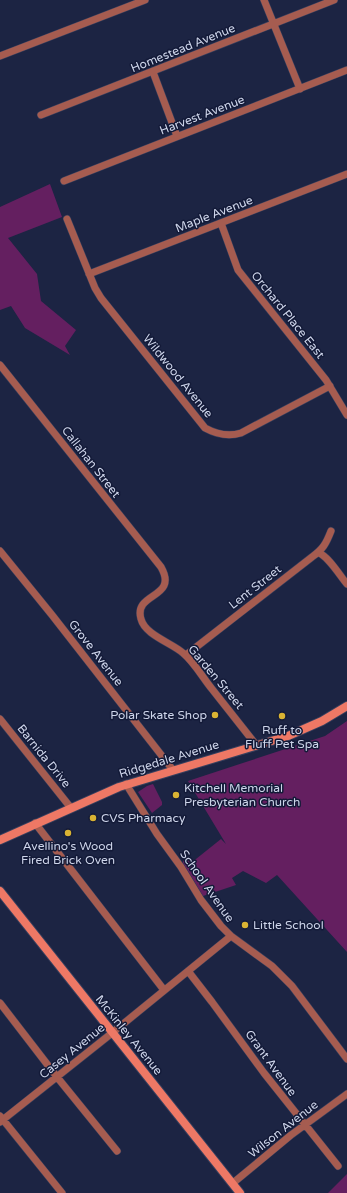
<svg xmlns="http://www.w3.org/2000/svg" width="347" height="1193" font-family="'Varela Round',sans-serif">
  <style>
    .green { fill: #641f60 }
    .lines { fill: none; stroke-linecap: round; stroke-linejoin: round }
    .street-casing { stroke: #38405e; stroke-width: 8 }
    .secondary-casing { stroke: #38405e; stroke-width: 10 }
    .street { stroke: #a65c50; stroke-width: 7 }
    .secondary { stroke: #ee7865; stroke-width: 8 }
    .poi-dot { fill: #dab333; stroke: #131a38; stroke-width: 1.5 }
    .labels { text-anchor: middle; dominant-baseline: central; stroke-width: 3; stroke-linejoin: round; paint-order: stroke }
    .street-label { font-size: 12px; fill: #ced5ea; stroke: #131a38 }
    .poi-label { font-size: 12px; fill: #ced5ea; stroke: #131a38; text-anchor: start }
  </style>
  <rect width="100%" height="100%" fill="#1c2443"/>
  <!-- green -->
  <path class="green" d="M50,184L62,217L8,238L37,274L41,301L76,330L65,346L70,355L25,328L11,306L0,310V207Z
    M347,721V952L277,875L266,883L243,871L232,878L236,885L203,896L183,863V861L187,859L191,863L221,839L226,844L188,781L325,736Z
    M153,784L162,802V805L152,813L138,792L147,786Z
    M347,1174V1193H328Z"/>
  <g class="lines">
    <defs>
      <path id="street" d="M264,0L300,89
        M0,56L145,0
        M153,72L177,136
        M41,115L334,0
        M64,181L347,70
        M67,219L95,288L101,298L205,428C216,434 228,437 241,433L330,386
        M221,223L238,270L326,380L347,415
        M89,274L347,174
        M0,365L161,567C179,599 133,592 141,619C145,635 172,643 183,653C194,662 203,678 212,689C227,708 242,727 257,746
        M0,551L52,615L173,770
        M319,553C329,557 340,576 347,584
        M186,655L312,557C323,549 326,544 331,531
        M0,719L71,808
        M126,784L157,834L181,867L201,900L221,926L231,936L272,966L292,986L347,1059
        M35,823L164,990
        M188,971L212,1002L264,1073L338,1166
        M0,1003L57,1077L117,1151
        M0,1116L62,1193
        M0,1122L112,1033L231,936
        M233,1183L291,1135L347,1094"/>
      <path id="secondary" d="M0,840L119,787L288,736L322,721L347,706
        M0,891L240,1193"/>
    </defs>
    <!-- street casing -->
    <use href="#street" class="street-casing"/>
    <!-- secondary casing -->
    <use href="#secondary" class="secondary-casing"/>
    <!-- street -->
    <use href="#street" class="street"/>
    <!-- secondary -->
    <use href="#secondary" class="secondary"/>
  </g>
  <!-- markers -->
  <g class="poi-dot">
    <circle cx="215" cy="715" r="4"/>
    <circle cx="282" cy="716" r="4"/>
    <circle cx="176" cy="795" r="4"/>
    <circle cx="93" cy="818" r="4"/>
    <circle cx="68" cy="833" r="4"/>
    <circle cx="245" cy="925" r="4"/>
  </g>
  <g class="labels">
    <!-- street labels -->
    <g class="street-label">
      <text transform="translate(183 48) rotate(-22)">Homestead Avenue</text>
      <text transform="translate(202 115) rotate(-21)">Harvest Avenue</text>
      <text transform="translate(214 214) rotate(-21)">Maple Avenue</text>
      <text transform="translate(288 315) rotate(51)">Orchard Place East</text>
      <text transform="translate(178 376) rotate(51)">Wildwood Avenue</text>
      <text transform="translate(91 462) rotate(52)">Callahan Street</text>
      <text transform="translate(255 587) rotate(-38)">Lent Street</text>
      <text transform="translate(96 653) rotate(52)">Grove Avenue</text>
      <text transform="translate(216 677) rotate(50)">Garden Street</text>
      <text transform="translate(44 756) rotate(51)">Barnida Drive</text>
      <text transform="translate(169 759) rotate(-17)">Ridgedale Avenue</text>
      <text transform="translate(207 886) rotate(55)">School Avenue</text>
      <text transform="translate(129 1035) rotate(51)">McKinley Avenue</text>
      <text transform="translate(72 1051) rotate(-39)">Casey Avenue</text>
      <text transform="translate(271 1063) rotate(54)">Grant Avenue</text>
      <text transform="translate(283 1129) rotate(-38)">Wilson Avenue</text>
    </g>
    <!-- poi labels -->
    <g class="poi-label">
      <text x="207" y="715" text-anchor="end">Polar Skate Shop</text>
      <text x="282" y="730" text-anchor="middle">Ruff to<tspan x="282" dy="14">Fluff Pet Spa</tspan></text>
      <text x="184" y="788">Kitchell Memorial<tspan x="184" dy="14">Presbyterian Church</tspan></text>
      <text x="101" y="818">CVS Pharmacy</text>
      <text x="68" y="846" text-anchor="middle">Avellino's Wood<tspan x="68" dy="14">Fired Brick Oven</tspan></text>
      <text x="253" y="925">Little School</text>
    </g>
  </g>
</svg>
